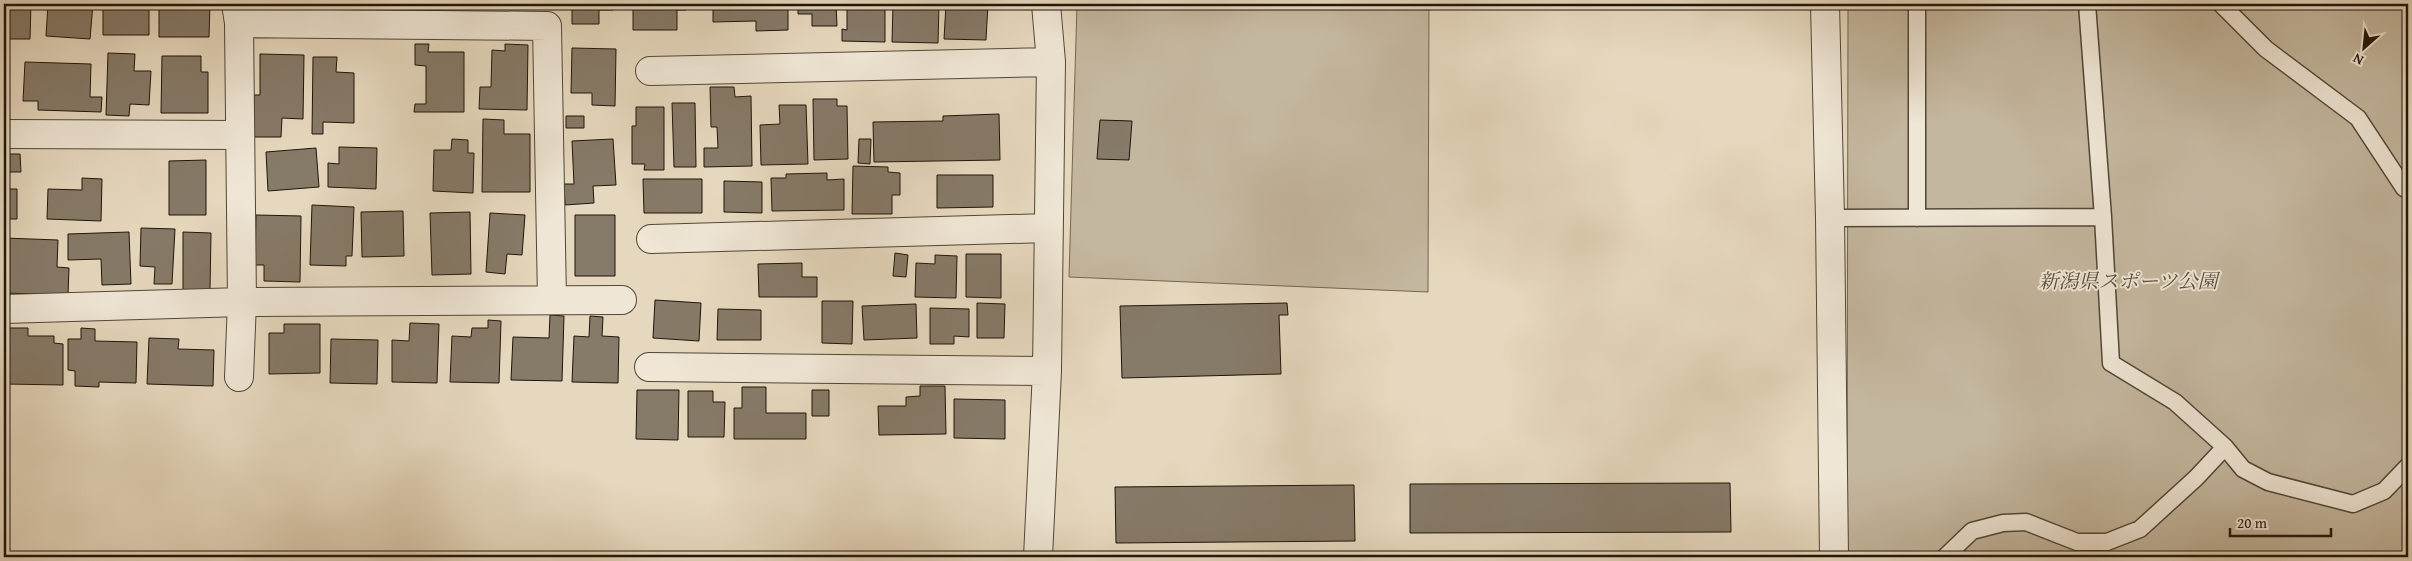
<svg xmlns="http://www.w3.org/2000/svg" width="2412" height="561" font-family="'Gentium Book Plus','Noto Serif JP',serif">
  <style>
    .green { fill: #c4b79f; stroke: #726654 }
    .building { fill: #867a68; stroke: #1f150a }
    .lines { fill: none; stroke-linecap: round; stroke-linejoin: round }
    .lane-casing { stroke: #514637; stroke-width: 19 }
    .street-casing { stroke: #514637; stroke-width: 30 }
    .lane { stroke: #efe6d5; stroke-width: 16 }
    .street { stroke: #efe6d5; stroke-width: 28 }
    .labels { text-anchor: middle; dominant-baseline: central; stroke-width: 4; stroke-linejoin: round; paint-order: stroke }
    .park-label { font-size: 20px; font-style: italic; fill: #594e3e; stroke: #efe6d5 }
  </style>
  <rect width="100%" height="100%" fill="#e6d8be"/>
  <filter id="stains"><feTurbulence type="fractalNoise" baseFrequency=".004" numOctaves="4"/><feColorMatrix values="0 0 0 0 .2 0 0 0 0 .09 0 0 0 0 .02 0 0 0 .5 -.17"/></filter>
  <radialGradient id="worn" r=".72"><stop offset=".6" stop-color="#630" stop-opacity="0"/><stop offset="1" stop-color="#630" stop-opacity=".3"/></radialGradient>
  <!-- green -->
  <path class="green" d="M1077,4H1429L1428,292L1069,277Z
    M1848,4H2408V557H1847Z"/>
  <!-- building -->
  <path class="building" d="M4,4H31L30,39H4Z
    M48,4H93L90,39L46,36Z
    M103,4H149V35H103Z
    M159,4H210L209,37H159Z
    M572,4H613V10H599V24H572Z
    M645,4H686V10H677V30H633V7H645Z
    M713,4H788V30L756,31V21L713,22Z
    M798,4H836L837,26H812V14H798Z
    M847,4H885V42L842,41V29L847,30Z
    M893,4H939L938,43L892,42Z
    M946,4H988L986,40L944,39Z
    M415,44H429L428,52H464V112H414L415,104H426V66L415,65Z
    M505,44L528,45L527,110L479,109L480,87H491L492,50L505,51Z
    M572,48L616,49L615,106L592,105V93H571Z
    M108,53L135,54L134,71H151L149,105L130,104L129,116L106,115Z
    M260,54L304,55L303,119L282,118L281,137H253L254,95H260Z
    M162,56H201V72H208V113H161Z
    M313,57H337L336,72L354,73V123L323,122V134H312Z
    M25,62L91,64L90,97H102L101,112L38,110V101H23Z
    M710,87H734L735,97L751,96L752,166L704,167V148H718L717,127H711Z
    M813,99H837V106H847L848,159L814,160Z
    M672,103H695L696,167H674Z
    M779,105H806L808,164L761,165L760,125L780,124Z
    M636,107H664V170H644L645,164H632V126H636Z
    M999,114L1000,160L874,162L873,122L943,121V116Z
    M566,116H584V128H566Z
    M483,119L504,120V134H530V192H482Z
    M1100,120L1132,121L1129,160L1097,159Z
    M452,139L468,140V153H474L473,193L433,191L434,150H451Z
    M613,139L616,185L593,186L594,203L565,205L564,184H574L572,141Z
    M859,139H871L870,164L858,163Z
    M339,147L377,148L376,189L328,187V163L339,164Z
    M316,148L319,187L268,191L266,152Z
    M6,154H20L21,172H6Z
    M206,160V215H169V161Z
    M853,166L888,167V172L900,173V195H892V214H852Z
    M827,173V180L844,179V210L772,211L771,178H786V174Z
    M937,175H993V207L937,208Z
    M82,178L102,179L101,221L47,219L48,189L82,190Z
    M643,179H702V213H644Z
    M724,181L762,182V213L724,212Z
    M4,189H17V219H4Z
    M312,205L354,207L352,256H346V266L310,265Z
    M403,211L404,256L362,257L361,212Z
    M470,212L471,274L432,275L430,213Z
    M490,213L525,215L522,255L507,254L505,274L486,272Z
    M256,215L301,216L300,282L264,281V265H255Z
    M575,215H615V276H575Z
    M141,228L175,229L172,284H154L155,267L140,266Z
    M129,232L131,284L102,285L101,259L68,260V234Z
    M183,232L211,233L210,291H183Z
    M4,238L58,240L57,267L69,268L68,295L4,293Z
    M895,253L908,255L906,277L893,276Z
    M966,254H1001V298L966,297Z
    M935,255L957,256L956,298L915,297L916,263L935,264Z
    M802,263V277H817V297H759L758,264Z
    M655,300L701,303L699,341L653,338Z
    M822,301H853L852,344L822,343Z
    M977,303L1005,304L1004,338H977Z
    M1287,303L1288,315H1279L1281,374L1122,378L1120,306Z
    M916,304L917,338L864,340L862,306Z
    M930,308L969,309V337L954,336V344H930Z
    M718,309L761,310V340H717Z
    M550,315L564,316L562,381L511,380L513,337L549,338Z
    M590,316L603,317L602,336L619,337L618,383L572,382L574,336L589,337Z
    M488,320L501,321L499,383L450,382L452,336L471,337L472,328H488Z
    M410,323L439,324L437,383L392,382V340L409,341Z
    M284,324H320V373L269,374V333H284Z
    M9,328H28V336H54V343L63,344V385L4,384V345H9Z
    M81,328L95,329V341L137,342L136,383L99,382V387L75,386V371L68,370V339H81Z
    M149,338L179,339L178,349L214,350L213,386L147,384Z
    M331,339L378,340L377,384L330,383Z
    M920,386H945L946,434L879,435L878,406H906V397L920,396Z
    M742,387H766V413H806V439H734V408H742Z
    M637,390H679L678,440L636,439Z
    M812,390H829V416H812Z
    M688,391H713V402H725L724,437H688Z
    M954,399L1005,400V439L954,438Z
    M1730,483L1731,532L1410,533V484Z
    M1354,485L1355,541L1116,543L1115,487Z"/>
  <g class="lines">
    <defs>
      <path id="lane" d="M1917,4V218
        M2087,4L2103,217L2111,363L2175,402L2225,447L2243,469L2268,482L2353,504L2384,491L2408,466
        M2221,4L2266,49L2358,118L2404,188L2408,190
        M1830,218L2103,217
        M1945,557L1972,531L2003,523L2026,522L2077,542H2107L2140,529L2196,478L2225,447"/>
      <path id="street" d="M236,4L239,23L242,302L239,377
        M1825,4L1830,218L1834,557
        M239,23L547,26L552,300
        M650,71L1051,62
        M4,134L240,135
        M651,239L1048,228
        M4,309L242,302L622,300
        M649,367L1047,371
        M1038,557L1047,371L1051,62L1046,4"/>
    </defs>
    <!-- lane casing -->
    <use href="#lane" class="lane-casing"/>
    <!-- street casing -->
    <use href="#street" class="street-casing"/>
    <!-- lane -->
    <use href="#lane" class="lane"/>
    <!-- street -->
    <use href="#street" class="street"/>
  </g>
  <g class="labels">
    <!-- park labels -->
    <g class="park-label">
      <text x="2128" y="280">新潟県スポーツ公園</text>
    </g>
  </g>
  <!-- margin -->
  <rect width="2412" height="561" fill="none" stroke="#e6d8be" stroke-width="20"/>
  <rect x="5" y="5" width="2402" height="551" fill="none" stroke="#1f150a" stroke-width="2.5"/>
  <rect x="10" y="10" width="2392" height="541" fill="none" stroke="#1f150a"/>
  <!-- north arrow -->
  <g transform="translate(2364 48) rotate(207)" stroke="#efe6d5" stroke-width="4" paint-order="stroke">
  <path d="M0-4L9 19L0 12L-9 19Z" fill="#1f150a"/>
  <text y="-8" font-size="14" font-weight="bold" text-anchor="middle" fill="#1f150a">N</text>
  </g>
  <!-- scale -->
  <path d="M2230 528v8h101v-8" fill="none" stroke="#1f150a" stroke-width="2.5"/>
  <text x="2237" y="528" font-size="15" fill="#1f150a" stroke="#efe6d5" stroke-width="4" paint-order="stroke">20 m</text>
  <rect width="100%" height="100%" filter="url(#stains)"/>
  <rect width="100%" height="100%" fill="url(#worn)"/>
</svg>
